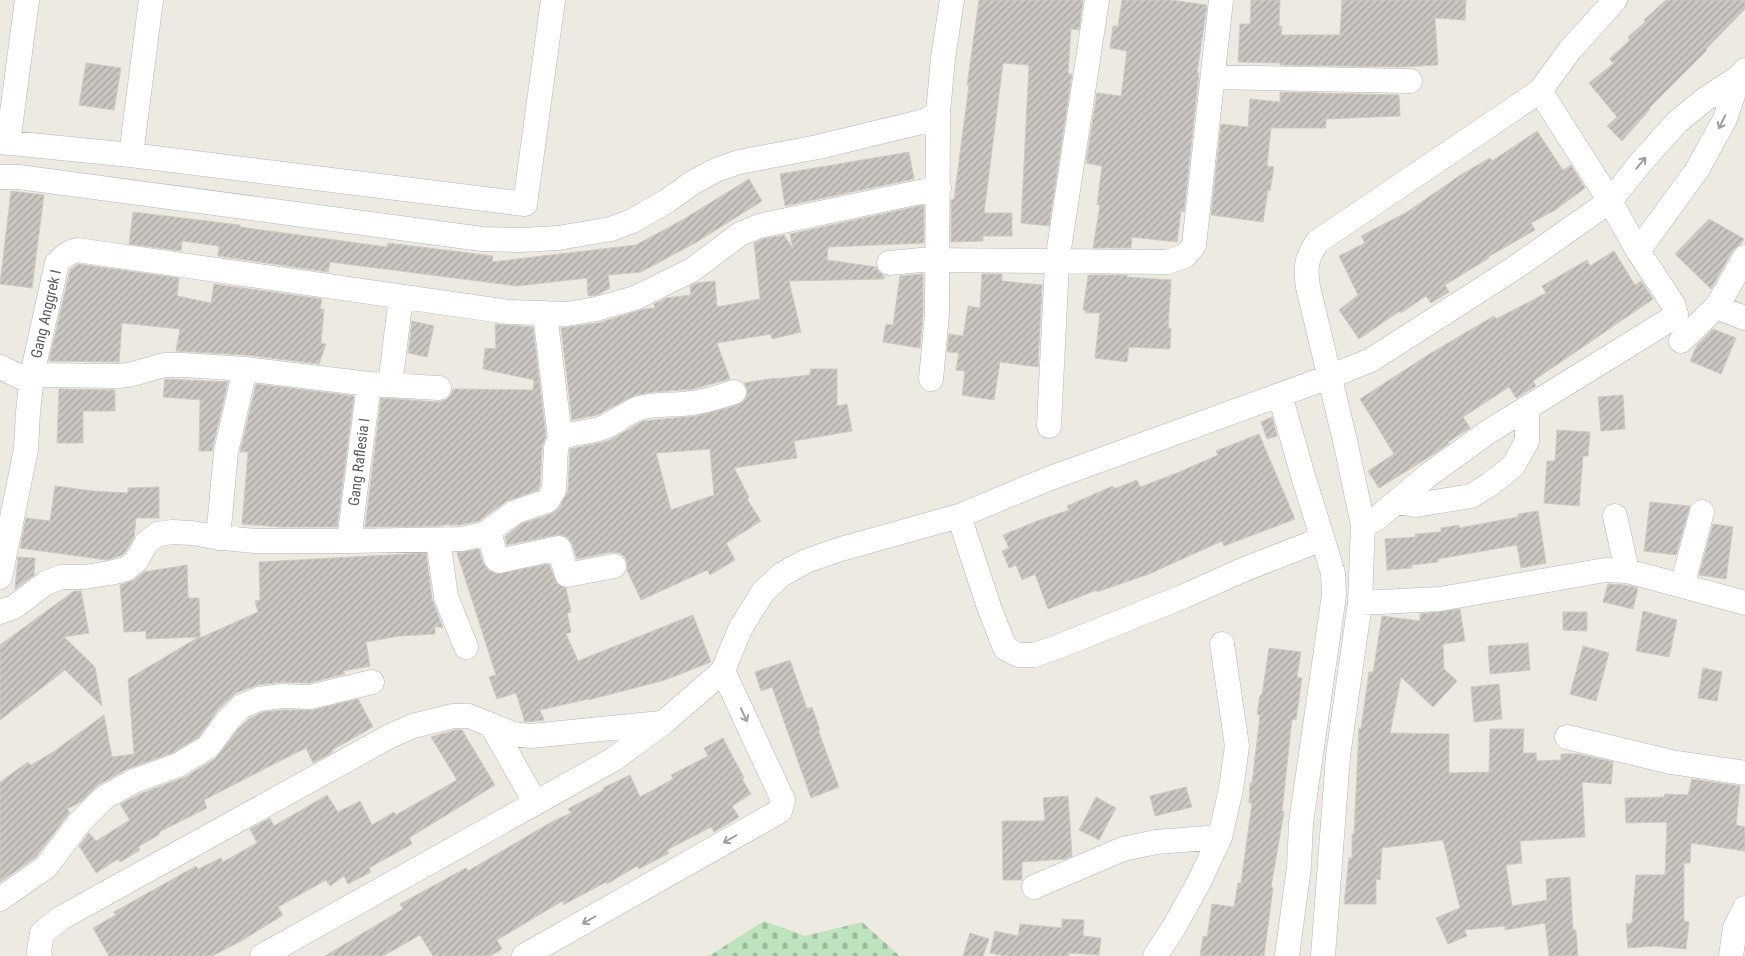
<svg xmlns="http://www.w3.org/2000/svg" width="1745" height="956" font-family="'Roboto Condensed',sans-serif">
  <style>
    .cemetery { fill: url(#cemetery-stones) }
    .building { fill: url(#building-hatch); stroke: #d0cbc0; fill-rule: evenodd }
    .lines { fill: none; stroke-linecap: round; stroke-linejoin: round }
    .minor-casing { stroke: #b4b7bb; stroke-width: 25 }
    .minor { stroke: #fff; stroke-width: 24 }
    .oneway { stroke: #9c9ea1 }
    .labels { text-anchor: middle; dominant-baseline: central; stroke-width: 4.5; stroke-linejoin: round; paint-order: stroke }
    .street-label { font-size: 15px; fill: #5a5d62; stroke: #fff }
  </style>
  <defs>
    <pattern id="cemetery-stones" width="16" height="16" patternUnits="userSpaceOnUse" patternTransform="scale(1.25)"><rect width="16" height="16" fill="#bfe3be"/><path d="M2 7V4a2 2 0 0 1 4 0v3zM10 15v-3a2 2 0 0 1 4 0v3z" fill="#9ebb9e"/></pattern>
    <pattern id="building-hatch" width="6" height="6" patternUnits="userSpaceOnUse" patternTransform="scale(1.25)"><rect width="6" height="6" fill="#cac6c1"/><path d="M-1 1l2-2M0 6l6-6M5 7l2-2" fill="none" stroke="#a7a4a0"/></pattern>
  </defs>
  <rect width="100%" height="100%" fill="#eceae1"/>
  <!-- cemetery -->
  <path class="cemetery" d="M764,921L805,936L862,922L900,956H709Z"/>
  <!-- building -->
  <path class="building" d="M979,0H1083L1079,30L1071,29L1068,74H1072L1049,226L1021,223L1029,65L1003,63L984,213H1012V236H983V241L951,242V200L954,199L969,85H967Z
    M1122,0H1170L1207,5L1197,73H1199L1184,212L1181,211L1177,242L1132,237L1131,248H1093L1100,205H1097L1102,166L1086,163L1097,93L1121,96L1127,51L1110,48L1113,26H1118Z
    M1251,0H1280L1279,26H1282L1281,35H1340L1342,0H1466L1465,20L1435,18L1438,65L1401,67L1280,65V63L1238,62L1240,24H1250Z
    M1666,0H1745V9L1706,49L1707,50L1649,108L1650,109L1622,141L1607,126L1617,117L1589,83L1614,63L1609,59L1630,40L1628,37L1645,22L1644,20Z
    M86,63L121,68L114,110L79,105Z
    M1280,92L1399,95L1400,116L1326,119V128H1271L1267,166L1274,167L1270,191L1268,190L1263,222L1211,215L1221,124L1248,127L1250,99L1280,102Z
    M1537,131L1563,170L1571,165L1585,188L1555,210L1531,223L1535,230L1488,257L1489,258L1445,285L1449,292L1431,303L1426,296L1401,313L1400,311L1359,339L1339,310L1358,295L1339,256L1365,243L1361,236L1407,212L1462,174L1490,158L1492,161Z
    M909,152L914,179L785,206L780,174Z
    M749,179L762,201L695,243L641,272L608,275L610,288L597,295L588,296L587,278L517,286L330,262L328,272L218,256L219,246L182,241L181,251L129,244L133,212L240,225V227L387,247L388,243L493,256L492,262L636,245L684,219Z
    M11,191L44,195L32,288L0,284Z
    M924,205V243L828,247L827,260L876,267L878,271L884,276V279L789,281L801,332L772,339L771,334L717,343L730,379L693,389L654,392L636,395L597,415L572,420L561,328L598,323L644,309L655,308L654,304L666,298L691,295L690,286L697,283L715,281L717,307L760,299L754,243L763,239L784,235L793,249L790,234Z
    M1709,219L1744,239L1741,244L1733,250L1711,289L1675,254Z
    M1614,251L1635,285L1641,281L1653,299L1533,381L1536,386L1516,398L1509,387L1463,417L1470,428L1448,442L1449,443L1437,452L1379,488L1368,471L1394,454L1360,399L1431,353L1494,316L1496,319L1546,293L1542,286L1587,260L1590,266Z
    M78,264L179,278L177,296L211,303L214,284L322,299L320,309H324L321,343L326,344L319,364L246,355L176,351L180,329L122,323L119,362L49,361L70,270Z
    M922,274H923V313L920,348L883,342L886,324L893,325L900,276Z
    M982,274H1002V281L1042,285L1038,367L1000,362L994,400L962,395L965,371L956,370L959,353L947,352L949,334L963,336L968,306L980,308Z
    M1089,275H1127V277L1171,280L1168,328H1171L1170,349L1129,347L1127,362L1095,358L1100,313H1085L1086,311L1083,310L1088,276Z
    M412,321L434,326L427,357L408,353Z
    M495,324L533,327L546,436L542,447L540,486L538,490L507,501L479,521L460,525H449L448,524L439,526L365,527L381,398L438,402L446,400L451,395L453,389L533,390L534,380L483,369L485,348L496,349Z
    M1713,329L1736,338L1721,374L1690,361L1697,345Z
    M810,369H837V406L847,404L852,431L794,441L797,458L734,468L749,497L747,499L761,521L726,543L735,560L710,575L707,570L641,600L627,570V563L625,557L619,553L611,552L577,559L572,544L568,538L562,535H556L507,545L505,537L521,524L551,514L559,508L568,491L570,449L608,441L643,421L697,416L732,407L744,401L747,395V388L744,383L775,378V379L810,375ZM710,449L714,495L671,510L656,453Z
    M165,379L228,382L212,451H199L200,400L163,397Z
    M256,384L354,396L337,527H281L242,524L248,452H240Z
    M59,389L115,390V411H83V443H57Z
    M1623,395L1625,429L1601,431L1598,397Z
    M1272,417L1277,436L1267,439L1261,422Z
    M1557,430L1590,432L1588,456H1583L1579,506L1544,503L1547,461H1555Z
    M1259,434L1295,519L1224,546L1222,541L1149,574L1097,592V590L1048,609L1035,574L1022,580L1016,565L1009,568L1002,551L1009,548L1003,535L1037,521L1069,510L1067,506L1113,486L1114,489L1137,480L1140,487L1177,473L1218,455L1216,451Z
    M55,486L93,491L128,493V488L159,487V518H136L134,538L125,552L120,556L107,560L20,548L26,518L50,521Z
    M1650,502L1690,506L1676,555L1644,551Z
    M1538,511L1546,563L1521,568L1517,545L1438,559V562L1412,565V568L1387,570L1385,539L1416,537L1415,534L1441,532V528L1459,525V528L1518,517V514Z
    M1713,524L1733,527L1726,579L1699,575Z
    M479,549L483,563L488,570L496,574L549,564L557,584L566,588L571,612L567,613L571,632L566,634L578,661L693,615L711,662L665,680L588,700V699L540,710L544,720L525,722L516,693L497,699L489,677L496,675L457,553Z
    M426,553L432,599L443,628L435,626V634L399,636L366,642L370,666L343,671L345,674L309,683L282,682L257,685L236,693L218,710L199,737L172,753L127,769L98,785L81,802L67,809L70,812L36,857L0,882V782L28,762L31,765L53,752L104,715L112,757L134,754L128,679L199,637L146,639V631L124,632L120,585L134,580L144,572L187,565L188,598H199L200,638L258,612L255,601L260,600L259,562Z
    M18,557L35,558L34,575L15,589Z
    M1608,584L1625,585L1638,588L1633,609L1603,602Z
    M74,591H81L89,633L64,637L95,667L102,706L65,670L0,720V645Z
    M1460,609L1465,641L1443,644L1444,669L1457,681L1433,707L1401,677L1390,733L1449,734V773L1489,772L1490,729H1524L1523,753H1536L1537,761L1561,760V754H1578L1613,762L1611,784L1582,782L1585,837L1520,841L1522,863L1506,865L1512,906L1547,900L1546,879L1570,877L1573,930H1576L1578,956H1549L1545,923L1505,930V926L1464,930L1467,936L1448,944L1436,918L1460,908L1443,840L1382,848L1380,880L1376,879V904H1344L1349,858H1352V834H1354L1359,728H1361L1369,672H1373L1382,616L1420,621V614Z
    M1643,611L1677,620L1669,657L1636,651Z
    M1563,612H1587V631L1563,630Z
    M1528,643L1530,670L1490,674L1488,646Z
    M1583,646L1609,653L1596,701L1570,694Z
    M1269,648L1301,652L1297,677L1302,678L1296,720L1292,719L1282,811L1284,812L1271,887L1273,888L1264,956H1200L1203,936L1207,937L1212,904L1234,907L1238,883H1241L1252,803H1249L1250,783H1252L1260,715L1257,714L1260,695H1262Z
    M790,660L807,709L812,707L820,730H818L839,787L811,798L772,687L761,691L755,672Z
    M1703,668L1722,672L1717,701L1698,698Z
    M1499,684L1502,719L1474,722L1471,687Z
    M358,699L373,727L332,750L333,752L313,763L306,748L270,766L204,800L207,808L159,832L160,834L138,847L140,850L120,862L118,859L96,873L79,846L89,833L96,841L130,820L120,804L140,794L185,777L215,759L238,729L250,718L263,712L283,710H313Z
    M455,730H462L495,785L409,838L412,844L369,868L371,872L348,884L344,876L330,886L326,880L278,907L283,915L241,941L212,956H109L93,928L116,915L114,912L196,866L198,869L221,858L223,862L257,843L250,829L270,818L274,826L327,795L338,812L360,801L372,825L394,812L396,815L457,780L431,737Z
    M723,738L744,778L742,779L751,794L732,806L739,817L714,832L711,827L667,850L669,853L639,869L637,866L607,884L606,882L563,905L564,900L497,940L502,949L490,956H433L420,935L383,956H325L403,909L400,904L466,868L468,871L553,821L571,813L568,809L604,790L603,788L630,775L640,797L673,779L671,775L708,756L704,748Z
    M1692,779L1740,786L1736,825L1745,827V851L1691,843L1690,863H1684V921L1689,922L1686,949L1655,946L1628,948L1626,924L1632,923L1636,875H1665L1667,822L1626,823L1625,798L1664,797L1665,794L1688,795Z
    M1186,787L1192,807L1155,816L1150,796Z
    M1068,796L1072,856L1065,859L1022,862V880H1003L1002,821H1045L1043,798Z
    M1096,797L1116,808L1099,840L1079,830Z
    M1062,919L1084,920L1083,936L1101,938L1099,955L1069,953V956H1005L990,953L995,931L1018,936L1020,924L1062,928Z
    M970,933L989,939L983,956H963Z"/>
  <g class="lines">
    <defs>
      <path id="minor" d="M1213,77L1410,81
        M0,142L131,155L525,204L553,0
        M8,143L27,0
        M131,155L151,0
        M0,177H19L482,239L521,240L558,238L611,229L632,221L667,201L692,183L716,170L739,162L818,147L925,121L938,113L943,58L952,0
        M1638,251L1697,170L1725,119L1739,77
        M889,263L921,260L1167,262L1185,256L1194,245L1221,0
        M1718,305L1724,310L1745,318
        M545,313L560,438
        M1681,341L1718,305L1745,257
        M0,367L31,382
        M32,375L117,376L129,375L164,365H184L245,369L369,384L439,388
        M931,379L937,314L938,113
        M390,385L401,297
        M1280,395L1301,469L1333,573L1334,595L1301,823L1299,867L1287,956
        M1049,426L1057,262L1097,0
        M1397,502L1416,505L1471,496L1489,485L1513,466L1527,441V408
        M959,516L989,607L1005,648L1018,655H1034L1055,648L1182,597L1245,569L1322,539
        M1615,516L1627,571
        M1363,525L1376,519L1427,476L1488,432L1674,317L1676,314L1673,304L1638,251L1610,201L1540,91
        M489,531L496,559L499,561L559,548L567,575L614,566
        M218,538L226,452L245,369
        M438,540L446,597L466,647
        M349,541L369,384
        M0,577L26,449L28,412L32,375L57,263C63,257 68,252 77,250L509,312L567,314L596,309L635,298L692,270L740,234L759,226L939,188
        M1682,586L1702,512
        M1360,603L1440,599L1605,570L1627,571L1745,603
        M0,612L14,607L46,583L61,577H84L110,573L126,569L136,561L147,542L158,534L172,532L192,533L214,537L255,541H349L462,539L485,534L515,512L547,501L554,490L556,448L560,438C573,432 588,433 602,428C615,423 626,413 639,408C653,404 668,405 682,404C700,403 717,398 734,392
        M492,726L535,802
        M1567,737L1671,762L1745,773
        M1034,887L1123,849L1156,842L1220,837
        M0,899L46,867L79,823L105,797L134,781L178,765L208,747L228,720L242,706L259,699L282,696L310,697L372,682
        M40,956L39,951L42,933L61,918L390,736L413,726L453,716H469L513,734L531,736L661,723
        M262,956L614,759L663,723L723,671L740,629L763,592L781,575L806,561L841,549L959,516L1048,479L1329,377L1371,360L1516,267L1610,201L1643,160L1677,122L1704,100L1739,77L1745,70
        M524,956L780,811L783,800L723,671
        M1155,956L1173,929L1199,882L1220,837L1231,789L1237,746L1222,644
        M1323,956L1338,756L1360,603L1363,525L1346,445L1308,287C1305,266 1306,260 1317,242L1540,91L1570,50L1615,0
        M1731,956L1735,928L1745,908"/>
    </defs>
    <!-- minor casing -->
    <use href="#minor" class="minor-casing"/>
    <!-- minor -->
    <use href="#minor" class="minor"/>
  </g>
  <!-- one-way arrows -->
  <defs><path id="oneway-shaft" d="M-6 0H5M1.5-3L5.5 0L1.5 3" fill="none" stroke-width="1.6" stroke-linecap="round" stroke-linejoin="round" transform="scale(1.25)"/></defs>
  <g class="oneway">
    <use href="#oneway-shaft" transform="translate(1722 122) rotate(116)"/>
    <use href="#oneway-shaft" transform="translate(1641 163) rotate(-50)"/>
    <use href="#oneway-shaft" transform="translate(744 715) rotate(65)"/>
    <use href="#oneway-shaft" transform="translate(730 839) rotate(150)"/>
    <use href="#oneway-shaft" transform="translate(589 920) rotate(150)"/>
  </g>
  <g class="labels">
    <!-- street labels -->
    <g class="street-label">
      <text transform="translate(46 314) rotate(-77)">Gang Anggrek I</text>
      <text transform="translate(359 462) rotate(-83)">Gang Raflesia I</text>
    </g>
  </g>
</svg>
